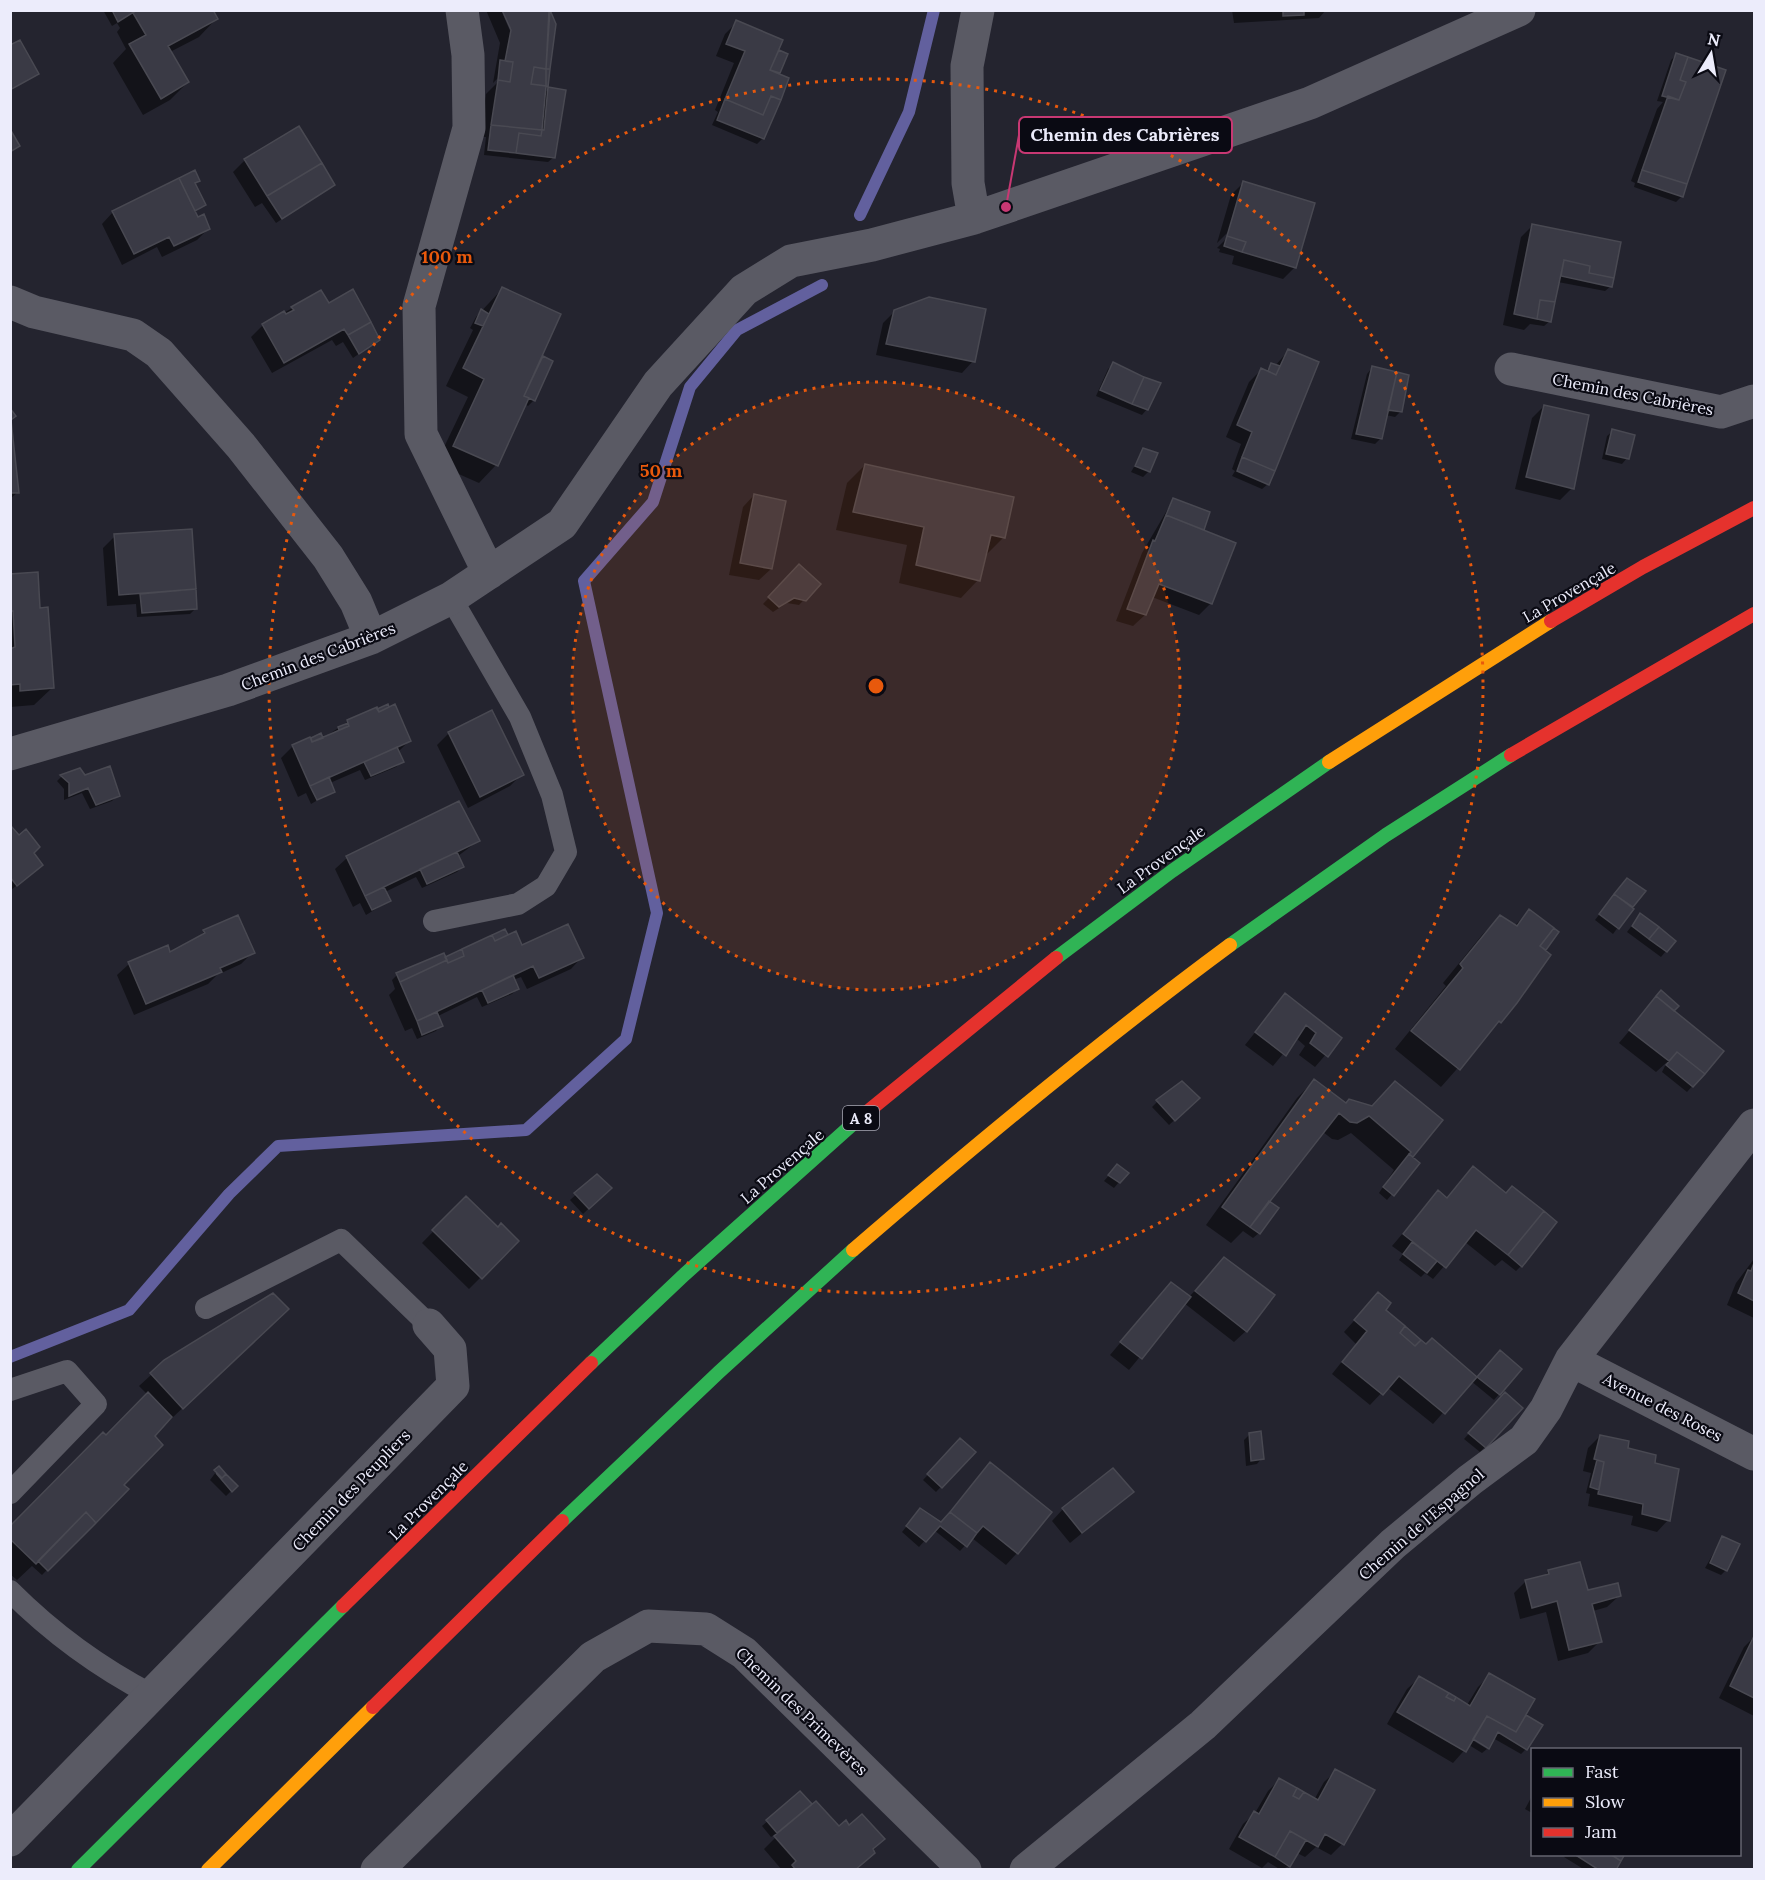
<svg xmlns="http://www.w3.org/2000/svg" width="1765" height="1880" font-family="Lora,serif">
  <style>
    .shadow { fill: #0007 }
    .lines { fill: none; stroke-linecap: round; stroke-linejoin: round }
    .stream { stroke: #62609e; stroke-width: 12 }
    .building { fill: #3a3a45; stroke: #494952; stroke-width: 1.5 }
    .lane { stroke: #5a5a64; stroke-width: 22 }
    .street { stroke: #5a5a64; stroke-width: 33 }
    .fast { stroke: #30b455; stroke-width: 14 }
    .slow { stroke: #ff9f0a; stroke-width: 14 }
    .jam { stroke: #e5322d; stroke-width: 14 }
    .ring { fill: none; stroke: #e8590c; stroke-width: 3; stroke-dasharray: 3 6 }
    .labels { text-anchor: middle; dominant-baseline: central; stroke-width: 4.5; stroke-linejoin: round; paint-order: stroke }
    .shield { fill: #0a0a13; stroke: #a8a8b5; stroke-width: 1.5 }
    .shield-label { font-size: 15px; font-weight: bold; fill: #ececfb }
    .street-label { font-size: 16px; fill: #ececfb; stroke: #0a0a13 }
    .centre { fill: #e8590c; stroke: #0a0a13; stroke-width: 3 }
    .ring-label { font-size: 18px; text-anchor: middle; font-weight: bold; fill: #e8590c; stroke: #0a0a13; stroke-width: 4.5; stroke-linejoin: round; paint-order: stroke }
    .leader { fill: none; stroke: #c83873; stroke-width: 2 }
    .callout-dot { fill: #c83873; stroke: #0a0a13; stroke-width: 2 }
    .callout { fill: #0a0a13; stroke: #c83873; stroke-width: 2 }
    .callout-label { font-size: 18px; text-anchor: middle; font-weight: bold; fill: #ececfb }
  </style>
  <rect width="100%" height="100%" fill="#24242f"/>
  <!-- shadow -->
  <path class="shadow" d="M103,10H211L216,19L199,37L170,52L188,82L170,100L143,115L113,63L126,49L117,32L120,28L117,23L112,26Z
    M486,10H501L513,38L548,10L554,25L544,94L549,88L554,157L548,162L484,155L486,137H480L486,94L504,76L502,74L493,83L500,43Z
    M1232,10H1326L1319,18L1234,23Z
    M737,22L786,55L777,75L763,138L757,144L712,125L718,112L715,110L734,63L716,56L725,34Z
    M10,47L37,74L10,91Z
    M1677,54L1725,71L1681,197L1676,202L1634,187L1635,183L1631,181L1657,109L1663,102L1657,101L1671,60Z
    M245,160L333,185L276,223L262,203L255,207L233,172Z
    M198,180L194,185L204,205L194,213L209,228L197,240L162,257L157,247L122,265L102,224L113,212Z
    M1243,183L1295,267L1283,279L1232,264L1234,256L1219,252L1220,249L1217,248L1233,232L1231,229L1217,243L1231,195Z
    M1533,225L1611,286L1605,291L1558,282L1550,321L1544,326L1530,324L1524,330L1503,325L1521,237Z
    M502,289L538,363L543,358L534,400L528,406L525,404L496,465L479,483L436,464L468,397L446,386L473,330L470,328L476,317Z
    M320,292L328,305L378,340L353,358L343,342L336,346L332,340L272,373L251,337L263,325Z
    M895,311L973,361L962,373L876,355L883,323Z
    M1288,351L1268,484L1262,489L1232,476L1235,471L1232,469L1241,444L1226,437L1249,382L1261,370L1266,371L1271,365L1275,366Z
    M1113,364L1147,409L1142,415L1096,396L1108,369Z
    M1372,368L1401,411L1395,417L1386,415L1381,438L1375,444L1351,439L1367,374Z
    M1544,406L1572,488L1560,500L1515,489L1532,418Z
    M10,425L18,492L10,499Z
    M1613,431L1627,458L1622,464L1602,459L1607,436Z
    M1144,450L1149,471L1143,477L1131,472Z
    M865,465L1004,537L986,555L978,580L961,598L899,583L907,545L836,530L847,483Z
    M754,495L771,569L759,580L729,575L743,507Z
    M1173,500L1208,513L1202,531L1211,603L1199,615L1152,597L1145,615L1133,626L1116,621L1142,553Z
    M190,530L196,608L190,614L137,617L136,604L107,606L103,548L115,536Z
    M799,566L819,584L799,605L787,603L773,612L763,604Z
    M10,576L39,610L52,688L34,705L10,707Z
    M376,709L409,741L398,752L402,761L396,767L365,780L360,770L330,783L333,791L311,804L306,793L298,797L281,758L293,746L312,739H322L347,722Z
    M449,733L522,774L510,786L468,808L437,745Z
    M62,776L84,777L118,795L112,801L90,809L82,793L64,800V789L57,781Z
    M459,803L478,841L458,856L462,867L457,872L422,888L416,877L385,892L389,901L366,915L360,903L353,907L335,869L347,858Z
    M11,828L32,853L35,871L11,890Z
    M1622,885L1644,892L1613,934L1595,920Z
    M1530,911L1557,932L1544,950L1516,1002L1441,1087L1395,1049L1446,986L1443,983L1482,935L1500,917L1514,926Z
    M1640,915L1666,951L1661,957L1627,932Z
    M204,932L253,952L241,964L217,975L208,984L134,1015L117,975L129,964L169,954L196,940Z
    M507,937L522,947L582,957L571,969L527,989L521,977L513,980L517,989L512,994L482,1007L477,997L438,1016L441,1025L436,1031L417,1039L412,1028L405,1031L389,995L395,989L392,980L397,975Z
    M1662,992L1704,1073L1687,1092L1662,1072L1667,1062L1656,1072L1619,1043Z
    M1285,995L1340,1038L1315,1067L1299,1055L1305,1046L1296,1038L1273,1066L1245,1045Z
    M1314,1081L1346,1105L1371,1107L1395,1083L1441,1120L1411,1158L1418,1164L1387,1200L1379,1193L1394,1170L1351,1133L1338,1140L1332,1139L1323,1132L1267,1202L1259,1233L1253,1238L1243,1231L1231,1243L1206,1225L1297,1098Z
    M1198,1098L1169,1125L1152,1107L1157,1102Z
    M1473,1168L1521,1266L1516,1271L1502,1260L1495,1266L1465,1242L1433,1279L1425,1273L1421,1277L1399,1260L1403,1254L1392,1246L1438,1192L1446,1199Z
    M1112,1172L1119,1182L1114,1188L1104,1181Z
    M597,1176L610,1188L583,1214L570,1200Z
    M466,1198L497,1229L517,1241L469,1289L422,1243Z
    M1224,1259L1246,1331L1234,1342L1184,1303L1129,1370L1110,1355L1160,1296L1189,1297Z
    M1754,1259V1318L1727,1305L1736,1283Z
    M1378,1294L1383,1310L1426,1346L1432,1340L1477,1378L1494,1357L1520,1370L1494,1400L1471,1381L1433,1424L1387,1387L1370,1405L1332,1374L1356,1344L1344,1332Z
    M276,1320L153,1436L95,1521L42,1575L32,1566L17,1580L10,1574V1528L148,1395L139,1386L151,1375L165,1362Z
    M1500,1400L1521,1408L1480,1452L1464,1439Z
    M1249,1435L1262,1458L1257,1464L1246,1466L1244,1440Z
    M1600,1436L1653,1464L1668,1520L1657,1532L1631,1525L1633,1516L1588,1506L1590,1494L1586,1493L1591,1473L1583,1471L1588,1448Z
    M961,1440L974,1452L936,1492L923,1480Z
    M990,1464L1017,1553L1006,1565L972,1538L960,1551L934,1530L919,1547L902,1532L915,1516L940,1524Z
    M219,1468L236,1486L226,1496L210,1480Z
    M1132,1492L1070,1543L1052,1521L1063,1509Z
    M1723,1537L1726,1570L1721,1575L1705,1568Z
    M1548,1572L1587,1592L1619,1596L1607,1607L1593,1611L1600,1641L1588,1653L1558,1661L1546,1612L1520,1619L1514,1593L1526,1581L1543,1577Z
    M1754,1637V1716L1719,1698L1744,1647Z
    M1490,1675L1521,1722L1526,1717V1749L1521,1754L1493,1738L1472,1737V1740L1487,1749L1482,1753L1469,1745L1453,1763L1387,1724L1407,1689L1419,1678L1467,1705L1478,1687Z
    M1336,1771L1342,1844L1331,1855L1316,1847L1305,1857L1297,1853L1289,1866L1281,1870L1268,1862L1262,1868L1229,1849L1243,1824L1255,1813L1268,1791L1279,1780L1314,1800L1324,1782Z
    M800,1793L838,1828L849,1827L883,1839L857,1870H782L764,1849L779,1834L778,1832L771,1837L762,1826Z
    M1532,1796V1813L1525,1809Z
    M1565,1854H1623L1614,1870H1585L1564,1857Z"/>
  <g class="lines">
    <!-- stream -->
    <path class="stream" d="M860,215L909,112L934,10
      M10,1357L129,1310L229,1194L278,1146L526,1130L626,1039L657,913L584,581L653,502L690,387L737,330L822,285"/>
  </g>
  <!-- building -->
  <path class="building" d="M112,10H137L118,22Z
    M137,10H213L218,19L168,46L189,82L161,99L129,44L146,35L133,13Z
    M502,10H549L546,69L534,67L531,84L546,86L542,130L491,125L498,80L510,82L513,62L505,61L511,30Z
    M550,10L556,24L550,69H546Z
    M1283,10H1304V15L1283,16Z
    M736,20L783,40L770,70L789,78L781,100L771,96L763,115L725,99L745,51L726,44Z
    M20,40L39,74L10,90V45Z
    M779,50L788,54L780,73L770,70Z
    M1676,53L1688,57L1680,80L1686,82L1679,100L1662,96Z
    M1688,57L1726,70L1687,184L1642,170L1668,96L1679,100L1686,82L1680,80Z
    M500,60L513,62L510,82L498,80Z
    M534,67L546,69V86L531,84Z
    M546,69H550L548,87L546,86Z
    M548,87L566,90L555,158L516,153L519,133L541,136L542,130H544Z
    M771,96L781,100L764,139L717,120L725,99L763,115Z
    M491,125L542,130L541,136L519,133L516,153L488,150Z
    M299,126L322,163L267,196L244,159Z
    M10,129L20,146L10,152Z
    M322,163L335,185L282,219L267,196Z
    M195,170L200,181L195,183L206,205L195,211L179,178Z
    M1642,170L1687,184L1683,197L1638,182Z
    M179,178L198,217L204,214L210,229L174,246L169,237L134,254L112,211Z
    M1243,181L1315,203L1296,268L1242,252L1246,242L1227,236Z
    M1532,224L1621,242L1614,278L1589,273L1590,266L1564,260L1555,302L1540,300L1537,319L1514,314Z
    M1227,236L1246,242L1242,252L1224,246Z
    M1564,260L1590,266L1589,273L1614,278L1612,287L1561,276Z
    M502,287L561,314L524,396L529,398L498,466L453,446L484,379L463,368Z
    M353,289L371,322L348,335L344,329L284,363L262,324L284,311L286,314L294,310L291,307L321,290L329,303Z
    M929,297L986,309L975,362L886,344L894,310Z
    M1540,300L1555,302L1551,322L1537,319Z
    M481,309L489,314L483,326L475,323Z
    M371,322L380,340L359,354L348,335Z
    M1288,349L1319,362L1275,471L1242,457L1252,432L1237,425L1261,368L1276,375Z
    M543,356L553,361L535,401L524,396Z
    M1113,362L1144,377L1132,404L1100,390Z
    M1271,363L1280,366L1276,375L1268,371Z
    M1372,366L1397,372L1382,439L1356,434Z
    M1397,372L1409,375L1402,412L1388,410Z
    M1144,377L1161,383L1148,410L1132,404Z
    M1544,405L1589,415L1574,489L1526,477Z
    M10,408L16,416L11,420L19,493H10Z
    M1612,429L1635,435L1629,459L1606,454Z
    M1143,448L1158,453L1150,472L1135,466Z
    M1242,457L1275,471L1269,485L1237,471Z
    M865,464L1014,497L1005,538L991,535L980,581L916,565L924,527L853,512Z
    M754,494L786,501L772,569L740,563Z
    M1173,498L1210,512L1204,530L1166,515Z
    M1166,515L1236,543L1212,604L1159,584L1146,615L1127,609L1153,540L1155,541Z
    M192,529L196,589L119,595L114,534Z
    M799,564L821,584L806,601L794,598L779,607L768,597Z
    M38,572L40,608L48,607L54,688L20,691V684L10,685V649L15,647L13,611H10V574Z
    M196,589L197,609L142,613L140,594Z
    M388,704L389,707L379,712L377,709Z
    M395,704L411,741L310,786L292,745L310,737L312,742L349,726L347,720L377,707L379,712Z
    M492,710L524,775L480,797L448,732Z
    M348,723L349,726L339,730L338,727Z
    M321,733L323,738L312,742L311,738Z
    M397,747L404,762L371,776L364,762Z
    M110,766L120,796L96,805L88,788L69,796V783L60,775L80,768L85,775Z
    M329,777L335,792L317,800L310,786Z
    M459,801L480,841L365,896L346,856Z
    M11,826L19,835L26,829L40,847L34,853L43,865L17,886L10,877Z
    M457,852L464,867L427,884L420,869Z
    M1627,878L1646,891L1633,907L1614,894Z
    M384,887L391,901L372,910L365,896Z
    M1614,894L1634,909L1619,929L1599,914Z
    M1529,909L1554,928L1540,946L1551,955L1517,1003L1501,1023L1499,1021L1460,1070L1411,1031L1463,968L1460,964L1500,915L1517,926Z
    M1640,913L1659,927L1649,939L1632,926Z
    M238,915L255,953L220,968L222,972L146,1004L128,962L168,945L170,952L205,933L203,930Z
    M568,924L584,958L539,978L533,966L417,1021L400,982L447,960L448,963L464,956L462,949L492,935L495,941L516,931L522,945Z
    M1659,927L1676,941L1667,952L1649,939Z
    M1554,928L1559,932L1546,950L1540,946Z
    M505,929L508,935L495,941L492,935Z
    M462,949L464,956L448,963L445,957Z
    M444,953L447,960L400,982L396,973Z
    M513,975L519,989L488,1003L482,990Z
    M1661,990L1679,1006L1674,1011L1656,996Z
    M1285,993L1342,1038L1328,1057L1310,1043L1316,1033L1306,1025L1286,1056L1255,1032Z
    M1656,996L1724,1051L1705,1074L1677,1052L1669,1061L1629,1030Z
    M437,1012L443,1026L422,1035L417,1021Z
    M1677,1052L1705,1074L1693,1087L1666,1065Z
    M1314,1079L1346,1103L1349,1099L1372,1106L1395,1081L1443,1120L1413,1157L1409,1154L1411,1152L1369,1116L1357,1123L1350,1122L1339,1113L1250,1227L1222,1207Z
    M1182,1081L1200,1098L1175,1121L1156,1100Z
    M1409,1154L1420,1163L1394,1196L1383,1187Z
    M1117,1164L1129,1173L1120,1183L1108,1175Z
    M1473,1166L1506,1193L1512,1186L1544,1211L1508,1255L1476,1230L1446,1268L1403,1234L1438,1190L1447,1198Z
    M597,1174L612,1188L589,1209L574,1193Z
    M466,1196L498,1227L501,1223L519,1241L482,1279L432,1230Z
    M1269,1201L1279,1208L1260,1234L1250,1227Z
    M1544,1211L1557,1222L1522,1267L1508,1255Z
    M1412,1242L1437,1261L1427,1273L1403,1254Z
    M1224,1257L1275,1295L1247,1332L1195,1291Z
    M1754,1263V1301L1738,1293L1748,1270L1751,1271Z
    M1171,1282L1191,1297L1142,1359L1120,1342Z
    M1378,1292L1391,1303L1386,1310L1405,1326L1400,1333L1415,1346L1421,1340L1426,1344L1432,1338L1477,1377L1445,1414L1399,1376L1383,1395L1342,1362L1367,1331L1354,1320Z
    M273,1293L289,1309L183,1409L150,1373L164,1360Z
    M1405,1326L1421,1340L1415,1346L1400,1333Z
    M1500,1350L1522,1369L1500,1395L1477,1377Z
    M148,1392L172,1417L155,1436L163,1445L124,1485L129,1489L96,1523L86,1512L36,1564L10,1539V1526L103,1432L106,1435Z
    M1505,1392L1523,1408L1486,1448L1468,1433Z
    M1261,1431L1264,1459L1251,1461L1249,1433Z
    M1600,1435L1629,1441L1628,1448L1656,1455L1655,1463L1679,1469L1670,1521L1642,1514L1643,1504L1598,1494L1604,1462L1594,1459Z
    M960,1438L976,1452L942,1488L927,1474Z
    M1597,1460L1604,1462L1599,1490L1590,1487Z
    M990,1462L1052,1512L1018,1554L983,1526L977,1533L950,1512Z
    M219,1466L226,1474L222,1478L214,1470Z
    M1113,1468L1134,1492L1082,1533L1062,1508Z
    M216,1473L222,1478L226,1474L238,1486L232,1492Z
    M920,1508L941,1522L950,1512L977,1533L967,1547L940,1526L926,1542L906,1526Z
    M86,1512L96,1523L48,1571L38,1561Z
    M1722,1536L1740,1544L1727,1571L1710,1563Z
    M1580,1562L1588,1590L1618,1583L1621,1596L1592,1604L1602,1642L1569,1650L1557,1601L1532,1608L1525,1580L1549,1574L1548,1570Z
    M1754,1636V1698L1730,1686Z
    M1489,1673L1535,1699L1516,1732L1487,1716L1466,1752L1397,1712L1419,1676L1449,1693L1446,1697L1454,1701L1456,1697L1470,1706Z
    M1449,1693L1456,1697L1454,1701L1446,1697Z
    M1526,1715L1543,1725L1527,1750L1498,1732L1489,1749L1473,1739L1487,1716L1516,1732Z
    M1335,1769L1375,1790L1344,1845L1325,1834L1318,1847L1290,1831L1275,1857L1239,1837L1254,1811L1259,1814L1279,1778L1297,1788L1293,1796L1299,1799L1304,1792L1318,1800Z
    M1297,1788L1304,1792L1299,1799L1293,1796Z
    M800,1791L812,1804L777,1833L766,1820Z
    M816,1801L839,1826L846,1820L849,1825L862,1814L885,1839L873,1849L875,1853L855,1870H796L792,1865L796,1861L774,1836Z
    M1290,1831L1306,1840L1290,1867L1275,1857Z
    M1574,1854H1610L1621,1861L1616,1870H1599Z
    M1610,1854H1625L1621,1861Z"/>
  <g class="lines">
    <!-- lane -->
    <path class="lane" d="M434,921L518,904L546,886L566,852L552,795L520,717L451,598
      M206,1308L341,1240L429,1325
      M10,1390L67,1371L96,1404L10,1493
      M10,1591C52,1633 100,1668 152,1695"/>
    <!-- street -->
    <path class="street" d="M462,10L468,55L469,128L419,306L421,434L489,573
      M974,218L968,183L967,66L978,10
      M10,302L34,312L133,335L159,353L241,446L328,557L356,602L371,638
      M1511,369L1721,412L1754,401
      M10,754L228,690L371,638L451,598L562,524L658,384L744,290L791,261L872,245L974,218L1310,103L1519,10
      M1571,1360L1754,1454
      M10,1840L453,1386L450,1349L429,1325
      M377,1870L593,1657L648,1626L706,1629L744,1653L965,1870
      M1026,1870L1203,1725L1393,1544L1470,1480L1524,1440L1546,1409L1571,1360L1754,1125"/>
    <!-- fast -->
    <path class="fast" d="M1230,945L1386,835L1511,755
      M1056,958L1172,871L1329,762
      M591,1363L685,1274L855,1122
      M562,1521L719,1372L853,1250
      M78,1870L343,1606"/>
    <!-- slow -->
    <path class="slow" d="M1329,762L1551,621
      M853,1250C976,1144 1100,1041 1230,945
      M208,1870L373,1707"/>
    <!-- jam -->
    <path class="jam" d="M1551,621L1643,567L1754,508
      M1511,755L1754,614
      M855,1122L1056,958
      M343,1606L591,1363
      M373,1707L562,1521"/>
  </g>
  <!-- distance rings -->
  <circle cx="876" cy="686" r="304" fill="#e8590c" fill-opacity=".12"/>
  <g class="ring">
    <circle cx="876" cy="686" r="304"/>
    <circle cx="876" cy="686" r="607"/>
  </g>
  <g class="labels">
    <!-- shield labels -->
    <rect class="shield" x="843" y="1106" width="36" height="24" rx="4.5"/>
    <g class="shield-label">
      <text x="861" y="1118">A 8</text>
    </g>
    <!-- street labels -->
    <g class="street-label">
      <text transform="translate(1633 394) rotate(11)">Chemin des Cabrières</text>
      <text transform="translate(1569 592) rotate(-30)">La Provençale</text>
      <text transform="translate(318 656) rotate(-21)">Chemin des Cabrières</text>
      <text transform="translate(1161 859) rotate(-36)">La Provençale</text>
      <text transform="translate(782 1166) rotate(-41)">La Provençale</text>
      <text transform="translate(1663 1407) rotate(27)">Avenue des Roses</text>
      <text transform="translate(351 1490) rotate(-46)">Chemin des Peupliers</text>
      <text transform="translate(428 1500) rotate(-45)">La Provençale</text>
      <text transform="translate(1421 1524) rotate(-41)">Chemin de l'Espagnol</text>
      <text transform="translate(802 1711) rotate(44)">Chemin des Primevères</text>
    </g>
  </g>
  <circle cx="876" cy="686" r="9" class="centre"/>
  <g class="ring-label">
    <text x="447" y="263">100 m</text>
    <text x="661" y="477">50 m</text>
  </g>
  <!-- callouts -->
  <path class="leader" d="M1006 207L1019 135"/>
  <circle class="callout-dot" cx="1006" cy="207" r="6"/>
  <rect class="callout" x="1019" y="117" width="213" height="36" rx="6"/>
  <g class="callout-label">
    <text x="1125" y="141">Chemin des Cabrières</text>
  </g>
  <!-- border -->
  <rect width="1765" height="1880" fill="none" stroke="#ececfb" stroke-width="24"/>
  <!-- legend -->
  <rect x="1531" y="1748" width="210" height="108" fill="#0a0a13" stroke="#646470" stroke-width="1.5"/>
  <rect x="1543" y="1768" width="30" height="9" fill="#30b455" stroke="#646470" stroke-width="1.5"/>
  <text x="1585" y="1778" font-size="18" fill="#ececfb">Fast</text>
  <rect x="1543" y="1798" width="30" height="9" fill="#ff9f0a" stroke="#646470" stroke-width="1.5"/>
  <text x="1585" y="1808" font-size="18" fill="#ececfb">Slow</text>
  <rect x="1543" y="1828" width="30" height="9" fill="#e5322d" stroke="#646470" stroke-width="1.5"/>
  <text x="1585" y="1838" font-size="18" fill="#ececfb">Jam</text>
  <!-- north arrow -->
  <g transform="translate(1711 54) rotate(11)" stroke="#0a0a13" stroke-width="4.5" paint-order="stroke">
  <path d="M0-4.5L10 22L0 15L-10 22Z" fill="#ececfb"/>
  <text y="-9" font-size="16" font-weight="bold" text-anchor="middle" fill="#ececfb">N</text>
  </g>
</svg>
